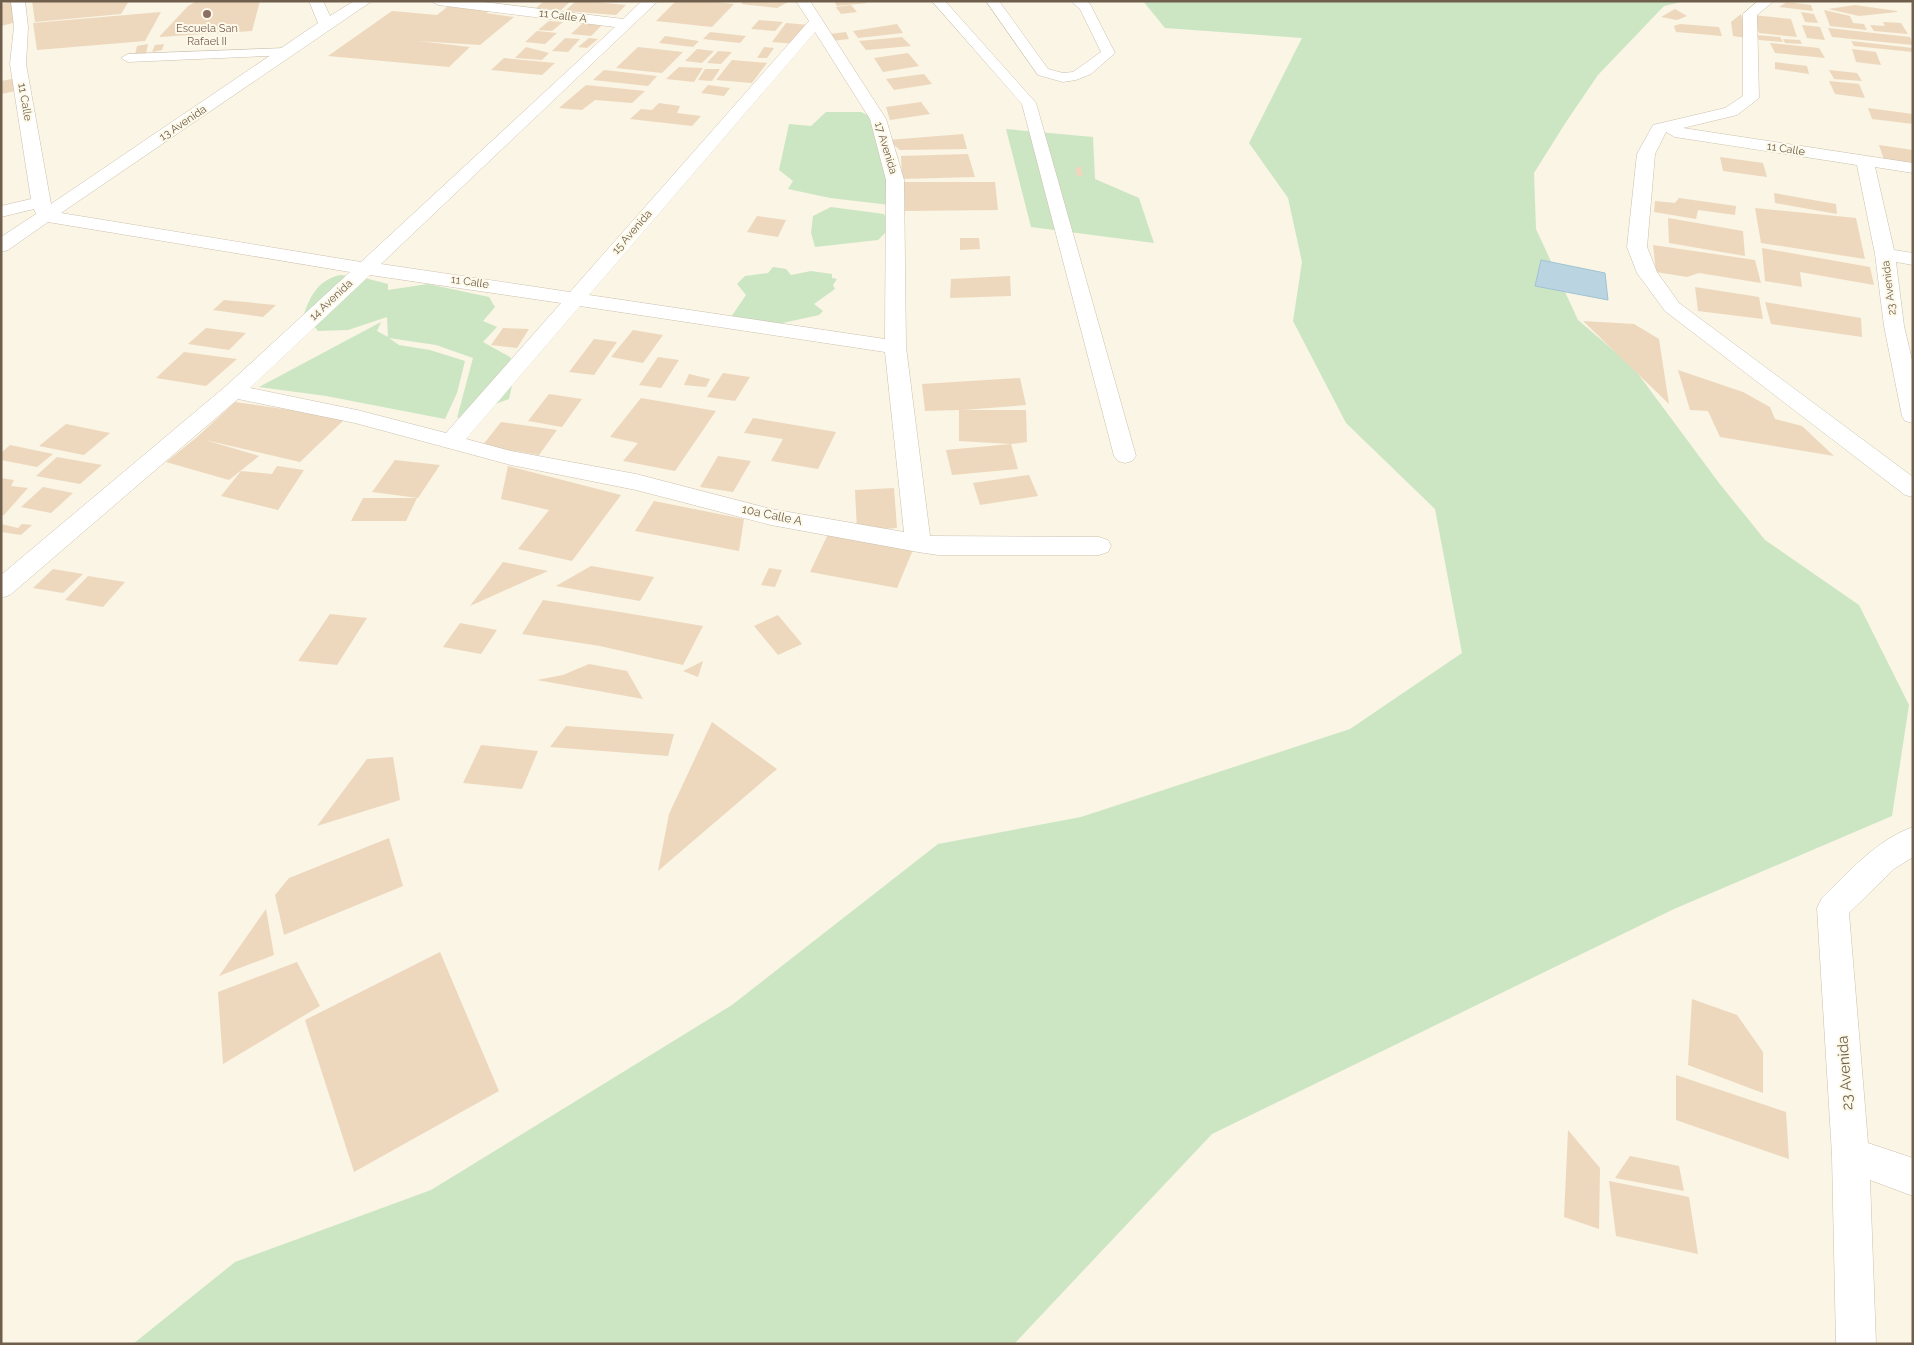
<svg xmlns="http://www.w3.org/2000/svg" width="1914" height="1345" font-family="Raleway,sans-serif">
  <style>
    .green { fill: #cce6c4 }
    .water { fill: #bad5e1; stroke: #a1c3d2 }
    .building { fill: #edd8be }
    .lines { fill: none; stroke-linecap: round; stroke-linejoin: round }
    .service-casing { stroke: #ccc0ae; stroke-width: 1 }
    .minor-casing { stroke: #ccc0ae; stroke-width: 1 }
    .service { fill: #fff; fill-rule: evenodd }
    .minor { fill: #fff; fill-rule: evenodd }
    .education-dot { fill: #8d6e63; stroke: #fdf9e9; stroke-width: 2 }
    .labels { text-anchor: middle; dominant-baseline: central; stroke-width: 4; stroke-linejoin: round; paint-order: stroke }
    .far-street-label { font-size: 11px; fill: #6f5e4c; stroke: #fdf9e9 }
    .far-education-label { font-size: 11px; fill: #785e54; stroke: #fdf9e9 }
    .street-label { font-size: 12px; fill: #6f5e4c; stroke: #fdf9e9 }
    .near-street-label { font-size: 15px; fill: #6f5e4c; stroke: #fdf9e9 }
  </style>
  <rect width="100%" height="100%" fill="#faf5e4"/>
  <!-- green -->
  <path class="green" d="M1143,1H1686L1664,6L1598,75L1566,122L1534,173L1536,229L1578,320L1633,367L1719,483L1765,540L1859,605L1909,705L1892,816L1674,909L1212,1134L1014,1344H133L235,1262L431,1190L732,1005L938,844L1081,817L1350,729L1462,653L1435,509L1346,423L1293,321L1302,262L1288,198L1249,143L1302,38L1165,28Z
    M826,112H861L872,117L890,166V205L830,198L788,189L793,181L779,170L789,124L811,126Z
    M1006,129L1093,137L1095,179L1139,198L1154,243L1031,227Z
    M831,207L884,214L890,228L878,240L815,247L811,233L813,216Z
    M773,267L786,269L791,275L811,271L832,274V278L837,279L833,285L835,289L814,304L823,311L819,315L769,326L729,320L746,295L737,284L745,276L768,273Z
    M340,275L361,277L388,284V290L428,284L489,297L495,307L483,321L497,327L483,342L510,357L515,372L509,399L457,418L473,358L436,345L389,338L399,345L430,350L465,361L457,393L445,419L326,396L259,387L381,322L377,331L388,337L387,317L348,330L318,331L304,314C311,294 319,280 340,275Z"/>
  <!-- water -->
  <path class="water" d="M1541,260L1605,273L1608,300L1535,286Z"/>
  <!-- building -->
  <path class="building" d="M32,1H129L121,14L35,22Z
    M197,1H260L252,31L159,37L188,6Z
    M544,1H571L561,10L536,8Z
    M576,1H586L626,5L616,15L565,11Z
    M676,1H707L734,4L712,27L656,21Z
    M744,1H790L777,8L741,4Z
    M834,1H867V3L837,6Z
    M12,2L17,22L1,26V4Z
    M1787,2L1811,5L1813,11L1779,7Z
    M451,4L493,9L486,13L514,17L480,45L418,41L470,47L449,67L328,56L392,11L437,15Z
    M851,5L857,12L841,14L836,7Z
    M1855,5L1897,11V12L1859,16L1828,9Z
    M1675,9L1687,16L1677,20L1661,17Z
    M1824,10L1850,16L1853,23L1864,24L1867,30L1830,26Z
    M161,12L145,41L37,50L33,23Z
    M1801,12L1814,14L1818,23L1805,22Z
    M1741,14L1747,38L1733,36L1731,22Z
    M1752,15L1791,19L1797,37L1759,33Z
    M759,20L783,22L775,31L751,29Z
    M549,21L563,22L552,31L538,30Z
    M1883,22L1901,23L1908,34L1874,31L1870,25L1885,26Z
    M583,23L602,25L591,36L571,34Z
    M786,23L809,25L796,44L772,42Z
    M897,24L903,33L858,38L853,31Z
    M1680,24L1719,27L1722,36L1676,32L1674,26Z
    M1802,25L1820,27L1825,40L1807,38Z
    M1828,28L1910,37L1913,45L1832,37Z
    M537,31L557,33L545,44L525,42Z
    M710,32L746,36L740,43L703,39Z
    M846,32L849,39L832,41L829,34Z
    M1756,35L1780,37L1783,42L1759,40Z
    M665,36L699,41L693,47L659,43Z
    M902,37L911,46L866,50L859,41Z
    M565,38L580,39L568,52L552,51Z
    M589,38L598,39L587,48L578,47Z
    M1783,39L1800,40L1802,44L1785,43Z
    M1851,41L1913,48V52L1854,46Z
    M1770,43L1819,48L1825,58L1775,53Z
    M148,44L146,54L135,55L137,46Z
    M164,44L162,50L152,52L155,45Z
    M526,47L549,53L542,60L515,58Z
    M638,47L683,52L662,73L616,68Z
    M764,47L774,48L767,58H757Z
    M697,49L714,51L702,63L685,61Z
    M1852,49L1876,52L1881,65L1856,62Z
    M718,51L732,52L721,64L707,63Z
    M908,53L919,66L883,72L874,58Z
    M504,58L555,63L542,75L491,70Z
    M732,60L767,63L752,83L716,80Z
    M1775,62L1807,66L1809,74L1775,69Z
    M679,67L703,68L694,82L666,79Z
    M705,69H720L712,81L698,80Z
    M604,70L657,76L648,86L593,80Z
    M1829,70L1857,73L1862,81L1834,79Z
    M924,74L932,84L894,90L886,79Z
    M17,78L21,90L1,94V81Z
    M1829,81L1859,84L1865,98L1835,94Z
    M586,85L645,91L632,103L595,100L582,110L559,108Z
    M708,85L730,88L724,96L701,93Z
    M921,102L930,114L890,120L886,107Z
    M659,103L680,106L677,113L701,116L692,126L630,119L641,109L652,110Z
    M1868,108L1913,114V124L1872,119Z
    M963,134L967,149L900,150L888,140Z
    M1879,145L1913,150V167L1885,163Z
    M968,154L975,177L902,179L901,156Z
    M1720,157L1763,163L1767,177L1723,171Z
    M1081,166L1083,176H1077L1075,168Z
    M904,182H995L998,210L904,211Z
    M1774,193L1836,204L1837,214L1775,203Z
    M1679,198L1736,206L1735,215L1698,210L1696,219L1654,212L1655,201L1675,203Z
    M1755,208L1856,218L1865,259L1761,243Z
    M757,216L786,220L778,237L747,232Z
    M1668,218L1743,231L1745,256L1669,243Z
    M960,238H979L980,249L960,250Z
    M1653,245L1755,260L1761,283L1699,273L1687,277L1656,272Z
    M1762,248L1870,267L1874,285L1800,272L1802,287L1765,281Z
    M1010,276L1011,296L950,298L951,279Z
    M1695,287L1759,297L1763,319L1698,311Z
    M224,300L276,305L263,317L213,310Z
    M1765,302L1861,318L1862,337L1771,324Z
    M1583,321L1634,324L1659,339L1669,404Z
    M206,328L246,333L229,350L188,344Z
    M503,328L529,329L517,348L491,345Z
    M633,330L663,335L643,363L611,357Z
    M594,339L617,342L594,375L569,372Z
    M184,352L237,359L206,386L156,378Z
    M658,357L679,360L661,388L639,385Z
    M1678,370L1743,392L1770,407L1775,419L1802,426L1834,456L1720,437L1708,411L1690,410Z
    M723,373L750,377L735,401L707,397Z
    M689,374L710,379L706,387L684,385Z
    M1020,378L1026,405L963,410H1026L1027,442L1011,444L959,441V410L925,411L922,384Z
    M549,394L582,399L562,427L528,421Z
    M641,398L716,411L675,471L623,461L638,443L610,437Z
    M235,402L346,418L300,462L205,440L259,456L229,480L166,462L196,438Z
    M753,418L836,432L818,469L771,461L783,439L744,433Z
    M501,422L557,430L539,455L482,446Z
    M66,424L110,433L84,455L39,446Z
    M1011,444L1018,469L952,475L946,450Z
    M10,445L53,454L37,467L1,460V453Z
    M718,456L751,461L733,492L700,487Z
    M57,457L102,465L80,484L36,476Z
    M395,460L440,465L418,498L372,492Z
    M277,466L304,470L278,510L221,496L241,471L272,474Z
    M508,466L621,495L572,561L518,549L549,510L501,499Z
    M1029,475L1038,496L980,505L973,483Z
    M1,478L14,480L11,486L28,488L4,515H1Z
    M43,487L73,493L51,513L21,507Z
    M894,488L897,528L857,531L855,490Z
    M363,498H417L406,521H351Z
    M654,501L744,519L739,551L635,531Z
    M1,524L18,528L22,524L32,525L21,535L1,532Z
    M830,530L915,545L897,588L810,572Z
    M503,562L548,571L470,606Z
    M591,566L654,577L640,601L556,586Z
    M769,568L782,570L775,587L761,585Z
    M53,569L83,574L63,593L33,588Z
    M88,576L125,582L103,607L65,600Z
    M543,600L620,612L703,626L683,665L600,646L522,634Z
    M330,614L367,618L337,665L298,661Z
    M778,615L802,644L778,655L754,626Z
    M460,623L497,630L481,654L443,647Z
    M703,661L698,677L683,671Z
    M589,664L627,671L643,699L537,680L563,675Z
    M712,722L777,769L658,871L669,814Z
    M566,726L674,734L668,756L550,747Z
    M481,745L538,751L522,789L463,783Z
    M393,757L400,800L317,826L367,759Z
    M389,838L403,886L284,935L275,895L289,878Z
    M266,909L274,955L219,976Z
    M440,952L499,1091L354,1172L305,1020Z
    M297,962L320,1006L223,1064L218,992Z
    M1692,999L1737,1015L1763,1052V1093L1688,1065Z
    M1676,1075L1786,1112L1789,1159L1676,1120Z
    M1568,1130L1600,1168L1599,1229L1564,1217Z
    M1630,1156L1679,1166L1684,1191L1615,1178Z
    M1609,1181L1689,1197L1698,1254L1616,1236Z"/>
  <g class="lines">
    <defs>
      <path id="service" d="M932,1H945L1036,103L1136,456L1132,461L1125,463L1118,461L1114,456L1022,104Z
        M986,1H999L1048,69L1063,73L1073,72L1101,52L1080,9L1071,1H1086L1090,4L1115,53L1091,74L1076,80L1063,82L1038,75Z
        M286,48L291,49L293,52L291,55L128,62L121,58L128,54Z"/>
      <path id="minor" d="M11,1H25L28,27L26,64L51,204L318,23L309,1H323L330,16L354,1H372L61,213L361,262L615,27L438,5L431,1H476L623,19L642,1H658L381,264L570,292L809,21L796,1H810L886,119L904,180L906,347L930,536L1099,537L1108,540L1111,546L1108,552L1099,555H938L918,552L771,525L636,490L511,465L355,423L238,399L10,595L1,598V575L226,386L350,272L48,222L8,250L1,252V237L36,214L34,209L1,217V206L31,199L10,64L14,27ZM815,32L870,119L886,180L885,339L589,295ZM370,275L561,303L446,433L357,410L250,388ZM580,306L885,352L904,532L771,509L636,474L511,451L466,439Z
        M1758,1H1774L1757,15L1759,98L1737,115L1683,128L1913,163V173L1875,167L1894,250L1913,253V265L1896,262L1904,326L1913,364V423L1905,421L1902,416L1884,326L1875,254L1857,165L1675,137L1666,132L1655,154L1647,247L1657,272L1679,303L1913,477V497L1905,495L1665,311L1637,273L1627,247L1637,154L1653,125L1725,108L1743,96V14Z
        M1913,827V857L1894,869L1849,913L1868,1143L1913,1158V1196L1870,1180L1876,1344H1836L1832,1155L1817,908L1822,898C1849,872 1876,840 1913,827Z"/>
    </defs>
    <!-- service casing -->
    <use href="#service" class="service-casing"/>
    <!-- minor casing -->
    <use href="#minor" class="minor-casing"/>
    <!-- service -->
    <use href="#service" class="service"/>
    <!-- minor -->
    <use href="#minor" class="minor"/>
  </g>
  <!-- markers -->
  <circle class="education-dot" cx="207" cy="14" r="5"/>
  <g class="labels">
    <!-- far-street labels -->
    <g class="far-street-label">
      <text transform="translate(563 16) rotate(7)">11 Calle A</text>
      <text transform="translate(25 102) rotate(80)">11 Calle</text>
      <text transform="translate(183 123) rotate(-34)">13 Avenida</text>
      <text transform="translate(886 148) rotate(73)">17 Avenida</text>
      <text transform="translate(1786 149) rotate(9)">11 Calle</text>
      <text transform="translate(632 232) rotate(-49)">15 Avenida</text>
      <text transform="translate(470 282) rotate(8)">11 Calle</text>
      <text transform="translate(1889 288) rotate(-97)">23 Avenida</text>
      <text transform="translate(331 300) rotate(-43)">14 Avenida</text>
    </g>
    <!-- far-education labels -->
    <g class="far-education-label">
      <text x="207" y="28">Escuela San<tspan x="207" dy="13">Rafael II</tspan></text>
    </g>
    <!-- street labels -->
    <g class="street-label">
      <text transform="translate(772 515) rotate(12)">10a Calle A</text>
    </g>
    <!-- near-street labels -->
    <g class="near-street-label">
      <text transform="translate(1845 1073) rotate(-94)">23 Avenida</text>
    </g>
  </g>
  <!-- border -->
  <rect width="1914" height="1345" fill="none" stroke="#6f5e4c" stroke-width="5"/>
</svg>
